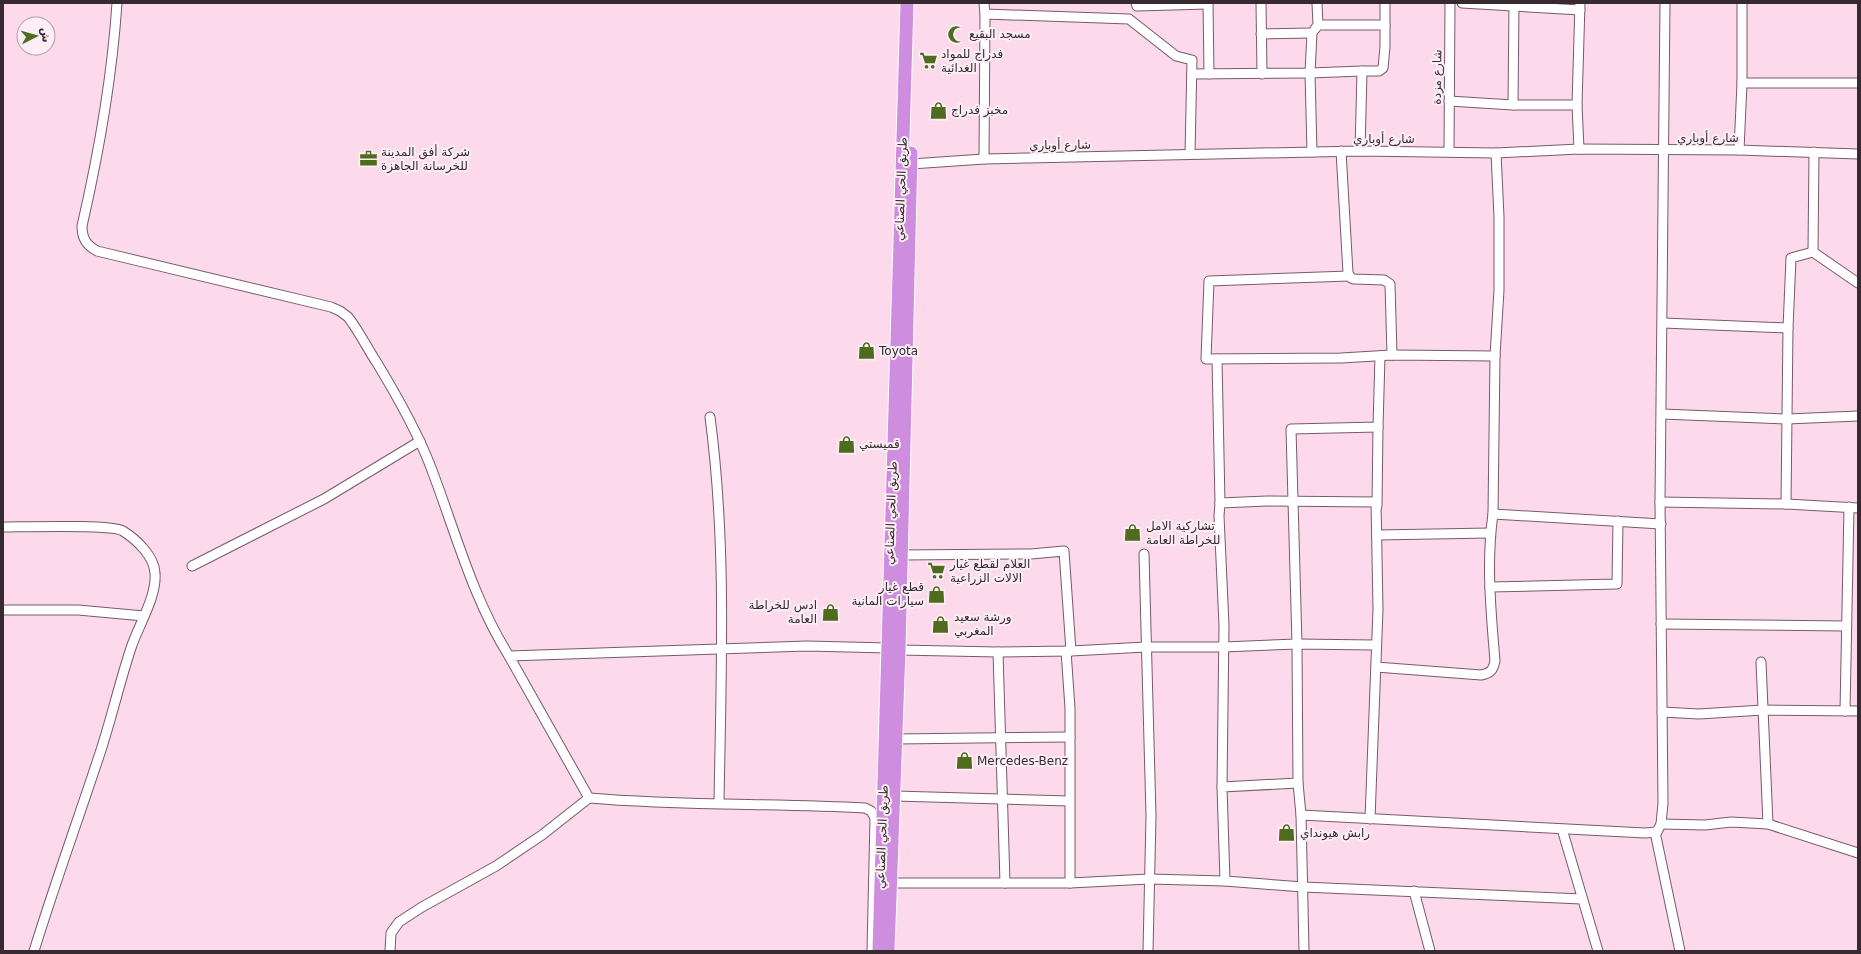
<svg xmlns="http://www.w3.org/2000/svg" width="1861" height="954" font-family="'DejaVu Sans',Cairo,sans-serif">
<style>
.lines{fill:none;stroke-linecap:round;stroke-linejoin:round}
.minor-casing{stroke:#775a69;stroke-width:11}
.highway-casing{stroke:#fff;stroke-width:15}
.minor{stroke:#fff;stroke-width:9}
.highway{stroke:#ce8ddf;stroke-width:13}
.labels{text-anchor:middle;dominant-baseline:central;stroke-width:4;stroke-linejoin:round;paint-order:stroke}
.poi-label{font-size:12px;fill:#36292f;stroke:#fceef5;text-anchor:start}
.street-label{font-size:12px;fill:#36292f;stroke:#fceef5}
</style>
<rect width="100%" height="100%" fill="#fcdaeb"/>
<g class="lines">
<defs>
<g id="minor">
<path d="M117 3C112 79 99 152 82 226 82 238 86 245 97 251L331 307 340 311 348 317C359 331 367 348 377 363 397 396 416 429 430 465 455 530 472 597 509 656"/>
<path d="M984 3 985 14 1129 19 1176 56 1192 60 1190 154"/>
<path d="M1136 3 1137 6 1208 4"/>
<path d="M1208 3 1209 74"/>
<path d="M1261 3 1262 74"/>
<path d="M1462 3 1580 10"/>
<path d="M1318 25H1385"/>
<path d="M1315 29 1318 25 1317 3"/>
<path d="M1261 34 1312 33"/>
<path d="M1192 74 1310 73 1362 71"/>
<path d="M1742 83H1858"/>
<path d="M1449 101 1513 105H1577"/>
<path d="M1513 105 1514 3"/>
<path d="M1579 149 1577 105 1580 3"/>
<path d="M1739 150 1742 83V3"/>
<path d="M1341 151 1348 273 1351 278 1354 279 1384 280 1390 284 1392 355"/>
<path d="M1360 151 1362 71H1379L1383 68 1385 47V3"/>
<path d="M1449 151 1450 3"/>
<path d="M1312 152 1310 73 1312 33"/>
<path d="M1814 152 1813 252 1858 283"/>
<path d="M984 159 985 14"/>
<path d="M911 164 984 159 1360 151 1496 153 1579 149 1739 150 1858 154"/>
<path d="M1349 276 1209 281 1206 359 1341 358 1392 355 1495 356"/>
<path d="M1663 323 1788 328"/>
<path d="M1380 356 1378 427 1291 429 1297 644 1298 783 1301 815 1645 833 1657 832 1661 824 1663 803 1660 502 1665 3"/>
<path d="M1217 359 1220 503"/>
<path d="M1662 414 1787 419 1858 416"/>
<path d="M710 417C727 545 721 675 719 803"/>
<path d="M1660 502 1786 504 1858 508"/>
<path d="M1786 504 1788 328 1791 258 1813 252"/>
<path d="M1377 506 1378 427"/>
<path d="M1493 514 1661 524"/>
<path d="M3 527C22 527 113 524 123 531 137 540 154 556 155 573 157 597 138 626 131 648 120 681 112 716 101 750 79 817 55 883 34 951"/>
<path d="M1377 535 1490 533"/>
<path d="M1144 554 1151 816 1148 951"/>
<path d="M901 555 1031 554 1064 551 1071 651"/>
<path d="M192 566 324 499 420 441"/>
<path d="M1490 587 1617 584 1618 521"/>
<path d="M3 610H78L144 616"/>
<path d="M1661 624 1846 626"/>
<path d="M899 650 998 652 1071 651 1146 647H1223L1297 644 1375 645"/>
<path d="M1066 651 1070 708V883"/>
<path d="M998 652 1005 883"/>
<path d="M1761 662 1768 824"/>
<path d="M1376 667 1481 675C1491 673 1493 670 1495 661 1491 612 1486 563 1493 514L1495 356 1499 290V217L1496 153"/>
<path d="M1845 711 1849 507"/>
<path d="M1662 712 1699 714 1763 710 1858 711"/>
<path d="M896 739 1070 737"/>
<path d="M1222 787 1224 625 1219 516 1220 503 1267 501 1376 502 1378 609 1370 819"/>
<path d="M895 796 1068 801"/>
<path d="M1301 815 1304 951"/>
<path d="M1661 824 1705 825 1731 822 1768 824 1858 853"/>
<path d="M1562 829 1598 951"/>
<path d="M1655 832 1680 951"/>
<path d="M1225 881 1222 787 1298 783"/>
<path d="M890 883H1070L1149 879 1225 881 1303 887 1582 899"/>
<path d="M1414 891 1430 951"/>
<path d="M390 951 391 933 399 922 422 907 496 866 542 835 589 798"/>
<path d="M872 951 875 818 871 811 865 808C773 803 681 806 589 798L509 656 807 646 888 648"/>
</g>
<g id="highway">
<path d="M879 951 907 3"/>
<path d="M888 951 899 650 911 153"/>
</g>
</defs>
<use href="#minor" class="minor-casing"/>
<use href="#highway" class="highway-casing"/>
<use href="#minor" class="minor"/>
<use href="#highway" class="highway"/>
</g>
<defs>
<symbol id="mosque-bare" viewBox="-9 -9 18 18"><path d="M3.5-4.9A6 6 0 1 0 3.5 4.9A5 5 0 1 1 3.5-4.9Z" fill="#4e6b1e" stroke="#fceef5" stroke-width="2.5" paint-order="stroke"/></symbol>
<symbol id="supermarket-bare" viewBox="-9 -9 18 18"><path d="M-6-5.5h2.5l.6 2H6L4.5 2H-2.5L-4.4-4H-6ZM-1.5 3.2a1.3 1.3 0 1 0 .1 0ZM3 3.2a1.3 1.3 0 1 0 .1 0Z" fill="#4e6b1e" stroke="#fceef5" stroke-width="2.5" paint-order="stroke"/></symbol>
<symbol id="shop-bare" viewBox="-9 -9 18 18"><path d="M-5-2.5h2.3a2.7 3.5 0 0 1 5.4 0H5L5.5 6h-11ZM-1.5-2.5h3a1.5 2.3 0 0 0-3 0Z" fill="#4e6b1e" stroke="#fceef5" stroke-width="2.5" paint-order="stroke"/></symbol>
<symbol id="office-bare" viewBox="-9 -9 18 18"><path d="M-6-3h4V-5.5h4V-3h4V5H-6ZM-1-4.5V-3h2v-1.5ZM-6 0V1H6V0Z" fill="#4e6b1e" stroke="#fceef5" stroke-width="2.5" paint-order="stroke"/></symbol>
</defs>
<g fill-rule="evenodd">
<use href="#mosque-bare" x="944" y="22" width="25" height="25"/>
<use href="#supermarket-bare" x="916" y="48" width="25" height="25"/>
<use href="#shop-bare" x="926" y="98" width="25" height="25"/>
<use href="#office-bare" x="356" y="146" width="25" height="25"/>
<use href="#shop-bare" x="854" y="338" width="25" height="25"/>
<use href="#shop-bare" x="834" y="432" width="25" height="25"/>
<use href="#shop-bare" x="1120" y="520" width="25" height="25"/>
<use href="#supermarket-bare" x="924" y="558" width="25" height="25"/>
<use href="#shop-bare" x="924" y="582" width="25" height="25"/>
<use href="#shop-bare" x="818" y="600" width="25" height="25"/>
<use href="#shop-bare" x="928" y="612" width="25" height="25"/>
<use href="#shop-bare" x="952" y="748" width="25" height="25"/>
<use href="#shop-bare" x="1274" y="820" width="25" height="25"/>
</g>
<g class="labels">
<g class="poi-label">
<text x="969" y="34">مسجد البقيع</text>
<text x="941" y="54">فدراج للمواد<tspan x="941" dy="14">الغدائية</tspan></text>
<text x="951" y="110">مخبز فدراج</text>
<text x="381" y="152">شركة أفق المدينة<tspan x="381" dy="14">للخرسانة الجاهزة</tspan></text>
<text x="879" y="351">Toyota</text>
<text x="859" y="444">قميستي</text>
<text x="1146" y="526">تشاركية الامل<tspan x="1146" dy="14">للخراطة العامة</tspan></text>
<text x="950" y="564">العلام لقطع غيار<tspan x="950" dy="14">الالات الزراعية</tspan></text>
<text x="924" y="587" text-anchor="end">قطع غيار<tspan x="924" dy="14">سيارات المانية</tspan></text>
<text x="817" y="605" text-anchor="end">ادس للخراطة<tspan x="817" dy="14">العامة</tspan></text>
<text x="954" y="617">ورشة سعيد<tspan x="954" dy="14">المغربي</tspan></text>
<text x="977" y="761">Mercedes-Benz</text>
<text x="1300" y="833">رابش هيونداي</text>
</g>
<g class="street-label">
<text transform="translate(1437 77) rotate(-89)">شارع مزدة</text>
<text x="1708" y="138">شارع أوباري</text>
<text x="1384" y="139">شارع أوباري</text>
<text transform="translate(1060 145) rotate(-1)">شارع أوباري</text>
<text transform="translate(901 189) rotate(-88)">طريق الحي الصناعي</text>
<text transform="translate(891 513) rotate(-88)">طريق الحي الصناعي</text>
<text transform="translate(882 837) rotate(-88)">طريق الحي الصناعي</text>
</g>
</g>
<rect width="1861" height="954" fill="none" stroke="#36292f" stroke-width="8"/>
<g transform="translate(36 36) rotate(84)"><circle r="19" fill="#fceef5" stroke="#ad9fa6"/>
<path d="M0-3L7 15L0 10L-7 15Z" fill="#4e6b1e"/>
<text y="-6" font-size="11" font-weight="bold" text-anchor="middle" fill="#36292f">ش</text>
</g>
</svg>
